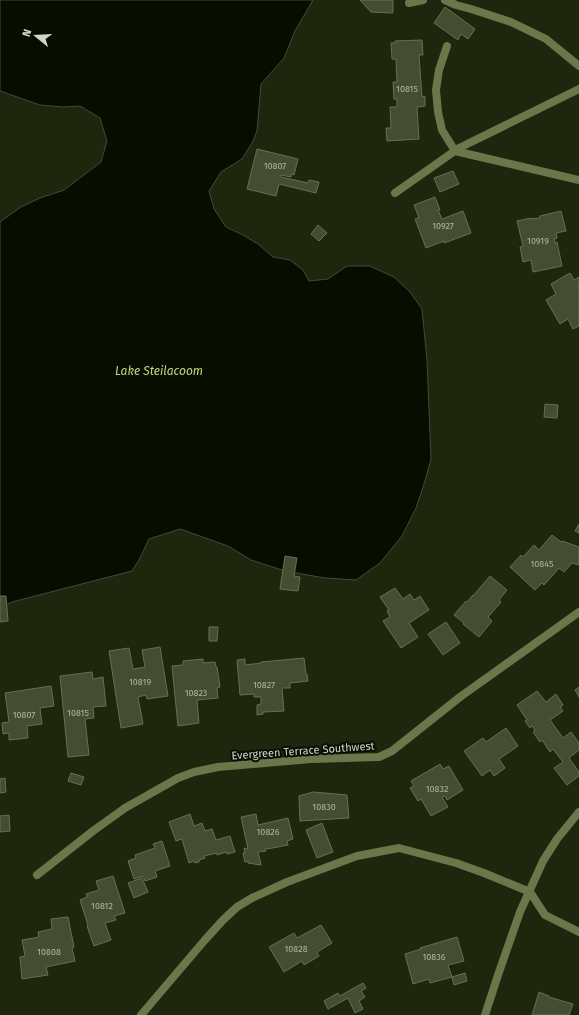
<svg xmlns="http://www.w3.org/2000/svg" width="579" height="1015" font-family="'Fira Sans',sans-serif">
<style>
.water{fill:#080d00;stroke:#44493c}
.building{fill:#444c32;stroke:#666f54}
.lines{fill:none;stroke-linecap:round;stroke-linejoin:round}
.lane{stroke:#6a774a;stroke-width:8}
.street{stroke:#6a774a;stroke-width:8}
.labels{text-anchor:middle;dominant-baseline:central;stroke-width:4;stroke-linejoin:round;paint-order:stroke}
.number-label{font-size:9px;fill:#aeb4a2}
.street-label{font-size:11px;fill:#d1d6c7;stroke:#0a0d04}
.water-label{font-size:12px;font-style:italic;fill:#bfd97d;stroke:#0a0d04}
</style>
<rect width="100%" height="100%" fill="#1f260d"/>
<path class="water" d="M0 0H313L295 31 284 58 261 84 257 131 252 143 242 159 221 172 209 191 214 209 226 227 243 235 258 244 273 257 290 260 303 270 309 281 328 279 347 266H370L394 277 410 292 422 309 427 360 431 459 425 481 416 508 402 536 380 563 356 580 325 578 285 571 251 560 228 546 180 529 149 539 139 560 132 571 12 602 0 608V222L21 207 40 198 64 190 101 162 107 141 100 118 80 106 63 107 40 105 0 91Z"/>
<g class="building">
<path d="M360 0H393V13L371 12Z"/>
<path d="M445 7 475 29 468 39 461 34 458 40 434 23Z"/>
<path d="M422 40 423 55H419L422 97 425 96V106L417 107 419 139 387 141 386 128H391L390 107H397V99H394L393 82H397L396 59H392L391 43H395V41Z"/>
<path d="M257 149 298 159 294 175 291 174V177L281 175V177L308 183 309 180 319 182 316 193 279 184 276 196 247 189Z"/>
<path d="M453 171 459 184 440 192 434 178Z"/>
<path d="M435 197 440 210H438L442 219 463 211 471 233 444 243V241L426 248 415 219 419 218 414 205Z"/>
<path d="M561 211 566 231 556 233 557 238 554 239 555 243 557 242 562 266 533 272 531 260 523 262 520 247 523 246 517 221 531 218V219L540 218V216Z"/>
<path d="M318 225 327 233 319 241 311 234Z"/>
<path d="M570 273 574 280 579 277V286H578L579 289V326L573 329 568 319 560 324 546 300 556 294 551 284Z"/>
<path d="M545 404 558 405 557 418 544 417Z"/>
<path d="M579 524V533L575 531Z"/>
<path d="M552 535 561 542 562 541 579 547V565L572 563 564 572 559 568 544 585 542 583 535 590 510 567 521 555 523 557 534 545 539 550Z"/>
<path d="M285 556 297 558 294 576 300 577 298 591 280 589Z"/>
<path d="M490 576 507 590 499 600 501 602 488 617 492 621 479 637 463 624 464 623 454 615 466 601 467 602 473 595V596Z"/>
<path d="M395 588 403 599 410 594 414 600 420 596 429 610 409 623 418 637 401 648 383 621 390 617 387 611 389 610 380 597Z"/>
<path d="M0 596H6L8 621 0 622Z"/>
<path d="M446 622 460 643 443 655 428 634Z"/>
<path d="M209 627H218L217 641H209Z"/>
<path d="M160 647 168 696 147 699 146 695 138 697 143 724 121 728 109 651 129 648 133 669 145 667 142 650Z"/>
<path d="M304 658 306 674H307L308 681 290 683V688H282L284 711 263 712V714L257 715V705L261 704V697H254V694L240 695 237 660 245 659V665L261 663V662Z"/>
<path d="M203 659V663L215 662 216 667H217L220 687 217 688 218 698 197 700 199 723 178 726 172 666 183 665V661Z"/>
<path d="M92 672 93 679 103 677 106 706 93 707 94 718 85 719 89 755 68 757 60 676Z"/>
<path d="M51 686 54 706 40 708 42 724 27 726 28 738 9 740V733L3 734 2 723 9 722 5 693Z"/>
<path d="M579 687V697L575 690Z"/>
<path d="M537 691 546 702 556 694 563 705 560 707 563 711 550 720 563 738 571 732 579 743V750L569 758 579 772V776L567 785 554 768 563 762 553 749 550 752 542 740 540 742 533 732 535 730 532 726 530 728 525 721 527 720 517 705Z"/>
<path d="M506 728 518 746 499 759 505 768 494 776 490 770 482 776 464 751 483 738 486 742Z"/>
<path d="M440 764 443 769 449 766 463 790 447 800 445 796 442 797 448 807 431 816 421 799 418 801 410 788 414 786 411 781Z"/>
<path d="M71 773 84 777 81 785 68 781Z"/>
<path d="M5 778 6 792 0 793V779Z"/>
<path d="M313 792 347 795 349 818 300 821 299 796Z"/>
<path d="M190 814 194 826 202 823 205 831 212 829 216 840 230 836 235 852 227 854 226 852 217 855V853L204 856 205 858 199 860V862L195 863 194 861 189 863 182 839 176 841 169 822Z"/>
<path d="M256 814 258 825 288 818 293 839 287 841 288 845 267 849V848L265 849 266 851 258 852 261 865 248 863V861L245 862 243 853H245L244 848 248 849 241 817Z"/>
<path d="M9 815 10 831 0 832V816Z"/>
<path d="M322 823 333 852 317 858 306 830Z"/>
<path d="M162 841 170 866 155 871 157 877 145 881 143 876 134 879 128 861 136 858 135 855 155 848 153 844Z"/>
<path d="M113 876 125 913 114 916 116 920 105 923 111 940 94 946 87 926 88 925 80 900 87 897 86 894 99 890 96 881Z"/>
<path d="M142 878 148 892 134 898 128 883Z"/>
<path d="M68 917 74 947 72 948 75 961 46 967 48 975 22 979 20 957 25 956 22 940 39 937 38 932 52 929 51 919Z"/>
<path d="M321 925 332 943 317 952 319 956 304 965 302 961 284 972 269 947 294 933 297 938Z"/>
<path d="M457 937 464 961 448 965 452 977 430 983 429 979 413 984 405 954 421 949 420 948Z"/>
<path d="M465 973 467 981 454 985 452 977Z"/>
<path d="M363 983 366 988 361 991 365 997 359 1001 363 1009 355 1013 348 998 328 1009 324 1001 338 993 340 996Z"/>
<path d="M539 992 549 996V997L573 1004 569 1015H532Z"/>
</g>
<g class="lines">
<g class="lane">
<path d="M445 0 456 5 471 9 511 22 546 39 579 66"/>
<path d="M409 3 423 0"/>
<path d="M447 46 439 70 436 90 438 112 442 130 455 151 579 180"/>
</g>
<g class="street">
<path d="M395 193 459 148 579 89"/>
<path d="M37 875 93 831 125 808 178 778 194 772 218 767 311 759 379 757 392 751 460 697 579 612"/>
<path d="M530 892 545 915 579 932"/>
<path d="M141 1015 204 941 223 920 237 907 252 898 287 882 357 856 399 848 456 863 484 873 530 892"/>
<path d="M485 1015 498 975 520 912 543 861 557 839 579 812"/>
</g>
</g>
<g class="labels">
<g class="number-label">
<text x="407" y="89">10815</text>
<text x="275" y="166">10807</text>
<text x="443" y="226">10927</text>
<text x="538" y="241">10919</text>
<text x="542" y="564">10845</text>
<text x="140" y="682">10819</text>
<text x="264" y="685">10827</text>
<text x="196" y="693">10823</text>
<text x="78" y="713">10815</text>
<text x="24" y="715">10807</text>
<text x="437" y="789">10832</text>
<text x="324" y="807">10830</text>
<text x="268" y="832">10826</text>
<text x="102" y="906">10812</text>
<text x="296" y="949">10828</text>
<text x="49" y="952">10808</text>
<text x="434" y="957">10836</text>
</g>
<g class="street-label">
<text transform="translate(303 751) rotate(-4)">Evergreen Terrace Southwest</text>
</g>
<g class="water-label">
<text x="159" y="371">Lake Steilacoom</text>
</g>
</g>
<g transform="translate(36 36) rotate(288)" stroke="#0a0d04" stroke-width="3" paint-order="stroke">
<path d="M0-3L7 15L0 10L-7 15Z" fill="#d1d6c7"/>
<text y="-6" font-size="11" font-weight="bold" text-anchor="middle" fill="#d1d6c7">N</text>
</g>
</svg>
